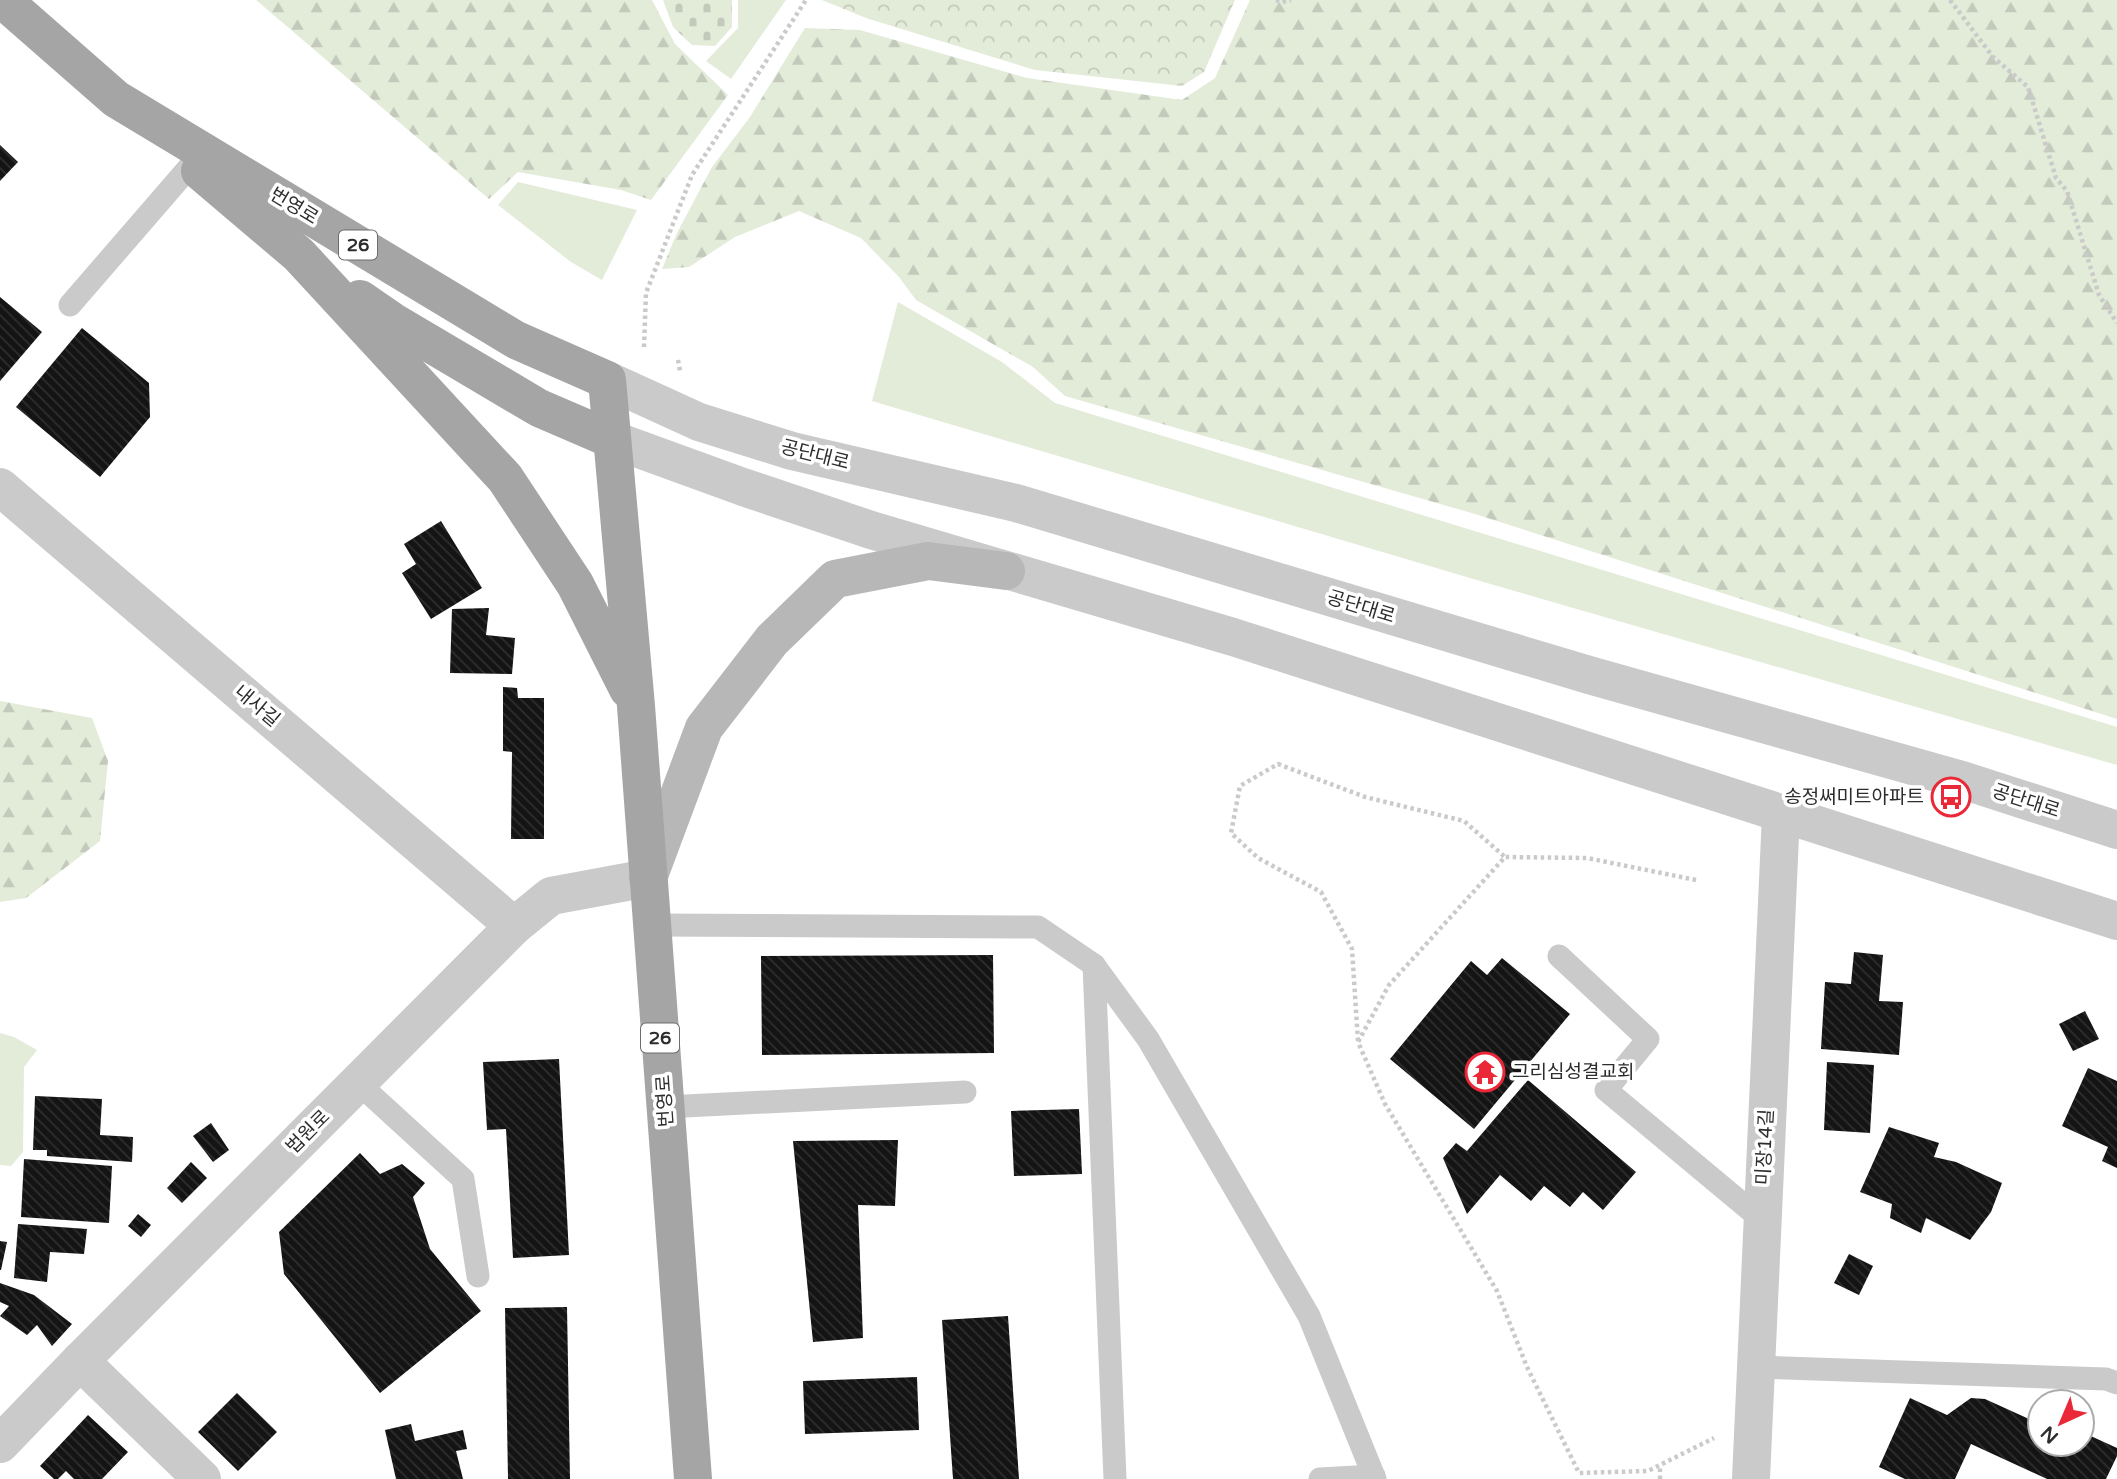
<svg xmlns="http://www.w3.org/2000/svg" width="2117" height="1479" font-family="'Varela Round','Noto Sans KR',sans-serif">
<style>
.grass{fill:#e3ebd9}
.forest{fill:url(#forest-firs)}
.cemetery{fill:url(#cemetery-stones)}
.park{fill:url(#park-crowns)}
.building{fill:url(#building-back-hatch)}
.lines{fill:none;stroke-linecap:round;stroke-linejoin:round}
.path{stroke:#cacaca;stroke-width:4.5;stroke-dasharray:3.5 3.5;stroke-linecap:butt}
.service{stroke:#cacaca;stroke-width:23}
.minor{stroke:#cacaca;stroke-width:38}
.tertiary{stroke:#cacaca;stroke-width:38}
.secondary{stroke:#b7b7b7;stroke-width:38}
.primary{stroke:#a5a5a5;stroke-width:38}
.labels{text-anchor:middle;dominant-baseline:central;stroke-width:7;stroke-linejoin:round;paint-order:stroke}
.shield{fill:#fff;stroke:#6c6c6c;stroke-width:2}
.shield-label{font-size:18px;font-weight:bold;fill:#2d2d2d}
.street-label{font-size:19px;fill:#2d2d2d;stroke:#fff}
.poi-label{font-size:19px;fill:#2d2d2d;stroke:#fff;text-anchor:end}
</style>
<defs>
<pattern id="forest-firs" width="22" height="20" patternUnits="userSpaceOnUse" patternTransform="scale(1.75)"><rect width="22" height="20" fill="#e3ebd9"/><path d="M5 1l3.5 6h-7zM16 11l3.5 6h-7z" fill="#c3cabb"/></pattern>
<pattern id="cemetery-stones" width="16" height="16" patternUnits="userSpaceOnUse" patternTransform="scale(1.75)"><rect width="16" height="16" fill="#e3ebd9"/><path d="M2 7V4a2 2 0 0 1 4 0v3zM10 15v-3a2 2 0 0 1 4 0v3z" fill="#c3cabb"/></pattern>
<pattern id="park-crowns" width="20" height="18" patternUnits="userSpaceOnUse" patternTransform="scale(1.75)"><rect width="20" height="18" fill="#e3ebd9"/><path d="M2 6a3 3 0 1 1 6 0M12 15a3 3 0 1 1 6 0" fill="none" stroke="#c3cabb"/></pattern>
<pattern id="building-back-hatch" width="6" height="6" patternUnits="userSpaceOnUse" patternTransform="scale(1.75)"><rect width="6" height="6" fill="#141414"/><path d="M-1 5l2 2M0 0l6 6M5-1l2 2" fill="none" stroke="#2e2e2e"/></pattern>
</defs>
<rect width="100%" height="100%" fill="#fff"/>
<g class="grass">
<path d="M738 0H786L731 79 706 61 738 28Z"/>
<path d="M518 182 637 210 602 280 571 262 498 205Z"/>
<path d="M898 302 1002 362 1055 403 2117 727V765L1487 583 872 401Z"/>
<path d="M0 1033 14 1037 37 1050 24 1067 23 1152 11 1166 0 1165Z"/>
</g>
<g class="forest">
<path d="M256 0H652L675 44 728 95 651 200 621 190 518 172 489 199Z"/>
<path d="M1250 0H2117V719L1475 514 1065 396 1033 367 916 300 899 277 861 238 799 211 735 237 689 267 662 269 677 233 712 167 750 117 805 28 860 30 1027 78 1182 100 1215 78Z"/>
<path d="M0 701 92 718 108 761 100 841 26 898 0 902Z"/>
</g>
<path class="cemetery" d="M663 0H732V27L715 46 692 45 673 27Z"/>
<path class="park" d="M822 0H1235L1204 72 1182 86 1035 70 866 18Z"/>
<g class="building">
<path d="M0 145 18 162 0 181Z"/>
<path d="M0 297 42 332 0 381Z"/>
<path d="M82 328 149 383 150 417 100 477 16 407Z"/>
<path d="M441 521 482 588 431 619 402 573 416 564 404 544Z"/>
<path d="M489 608 486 635 515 638 512 674 450 673 452 609Z"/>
<path d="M503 687 517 688 518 698H544V839H511L512 752 503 751Z"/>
<path d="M1854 952 1883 955 1879 1001 1903 1002 1899 1055 1821 1049 1825 982 1851 984Z"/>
<path d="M993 955 994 1053 762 1055 761 956Z"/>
<path d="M1502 958 1570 1014 1474 1129 1390 1059 1471 961 1487 975Z"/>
<path d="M2085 1011 2099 1039 2073 1051 2059 1024Z"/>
<path d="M559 1059 569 1255 513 1258 506 1129 487 1130 483 1062Z"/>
<path d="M1827 1062 1874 1065 1870 1133 1824 1130Z"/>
<path d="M2088 1068 2117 1081V1168L2102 1161 2108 1147 2062 1126Z"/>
<path d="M1528 1080 1636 1172 1603 1210 1583 1192 1570 1207 1544 1186 1531 1201 1500 1175 1467 1214 1443 1158 1456 1143 1467 1151Z"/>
<path d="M35 1096 102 1099 100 1135 133 1137 132 1162 47 1156V1150H33Z"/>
<path d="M1079 1109 1082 1174 1014 1176 1011 1111Z"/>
<path d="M211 1123 229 1150 213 1162 193 1136Z"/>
<path d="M1889 1127 1939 1143 1934 1157 1956 1162 2002 1183 1991 1212 1970 1240 1926 1218 1921 1233 1890 1218 1892 1204 1860 1192Z"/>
<path d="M898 1140 895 1206 858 1205 863 1338 813 1342 793 1141Z"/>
<path d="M360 1153 380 1174 402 1164 425 1183 413 1197 430 1249 481 1311 380 1393 284 1274 279 1232Z"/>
<path d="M24 1159 112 1166 109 1223 21 1217Z"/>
<path d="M191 1162 207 1178 182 1203 167 1188Z"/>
<path d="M138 1214 151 1225 141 1237 128 1226Z"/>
<path d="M18 1224 87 1229 84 1254 50 1252 47 1282 14 1278Z"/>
<path d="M0 1241 7 1242 1 1270H0Z"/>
<path d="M1849 1254 1873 1266 1859 1295 1834 1283Z"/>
<path d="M0 1283 34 1295 72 1324 52 1346 37 1325 27 1335 0 1316 9 1306 0 1302Z"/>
<path d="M567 1307 570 1479H508L505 1308Z"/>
<path d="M1008 1316 1019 1479H953L942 1320Z"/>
<path d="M917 1377 919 1430 805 1434 803 1381Z"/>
<path d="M237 1393 277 1432 238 1471 198 1432Z"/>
<path d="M1910 1398 1947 1415 1971 1398 1985 1399 2040 1424V1444H2082V1432L2117 1448V1456L2106 1479H2047L1971 1444 1955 1479H1905L1879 1467Z"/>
<path d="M88 1415 128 1452 102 1479H74L66 1471 58 1479H54L40 1466Z"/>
<path d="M411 1424 415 1441 463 1430 467 1449 456 1451 463 1479H396L385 1430Z"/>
</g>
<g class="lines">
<g class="path">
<path d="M1276 0 1282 2 1291 0"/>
<path d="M1950 0 1993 57 2028 87 2056 178 2067 191 2099 295 2117 323"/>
<path d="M644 347 646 293 692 175 806 0"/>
<path d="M678 360 680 371"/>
<path d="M1696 880 1587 858 1505 857 1389 985 1358 1042 1385 1104 1497 1291 1527 1367 1579 1473 1648 1471 1714 1438"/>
<path d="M1358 1041 1352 949 1321 892 1258 858 1231 833 1240 786 1278 764 1365 797 1464 821 1505 857"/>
<path d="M1660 1479V1466"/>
</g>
<g class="service">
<path d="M70 305 192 164"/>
<path d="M652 925 1038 927 1094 965 1148 1039 1309 1316 1375 1479"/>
<path d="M1559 956 1648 1039 1606 1090 1762 1220"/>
<path d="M1094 965 1115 1479"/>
<path d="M358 1083 463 1179 478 1276"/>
<path d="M666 1107 965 1092"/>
<path d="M1755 1367 2106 1379 2117 1383"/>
<path d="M1320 1479 1374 1476"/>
</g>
<g class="minor">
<path d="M0 487 514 926"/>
<path d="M80 1361 202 1479"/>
<path d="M0 1444 80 1361 514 926 551 896 648 878"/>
<path d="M1751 1479 1781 814"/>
</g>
<g class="tertiary">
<path d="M607 380 699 422 792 451 1016 503 1589 675 1962 780 2117 830"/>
<path d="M611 439 743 487 871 530 1233 637 2117 921"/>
</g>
<path class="secondary" d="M648 878 704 728 772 640 835 579 928 561 1006 571"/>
<g class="primary">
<path d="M3 0 116 99 516 340 607 380 636 706 693 1479"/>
<path d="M200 171 299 255 505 478 575 584 628 689"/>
<path d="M360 299 392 321 539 408 611 439"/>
</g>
</g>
<defs>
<symbol id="bus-ring" viewBox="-11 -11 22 22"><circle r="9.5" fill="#fff" stroke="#ea2837" stroke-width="1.5"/><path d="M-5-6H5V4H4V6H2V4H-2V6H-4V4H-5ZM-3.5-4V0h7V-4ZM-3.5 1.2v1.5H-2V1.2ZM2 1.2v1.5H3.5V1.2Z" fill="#ea2837"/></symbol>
<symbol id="temple-ring" viewBox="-11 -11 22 22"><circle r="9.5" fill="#fff" stroke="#ea2837" stroke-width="1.5"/><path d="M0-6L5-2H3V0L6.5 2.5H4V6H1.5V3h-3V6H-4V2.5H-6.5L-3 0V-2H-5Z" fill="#ea2837"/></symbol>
</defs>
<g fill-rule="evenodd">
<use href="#bus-ring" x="1929" y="775" width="44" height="44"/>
<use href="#temple-ring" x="1463" y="1050" width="44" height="44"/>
</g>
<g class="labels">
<g class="shield">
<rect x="339" y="230.5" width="38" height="29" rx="5"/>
<rect x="641" y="1023.5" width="38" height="29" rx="5"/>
</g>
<g class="shield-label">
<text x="358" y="245">26</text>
<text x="660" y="1038">26</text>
</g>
<g class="street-label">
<text transform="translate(294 206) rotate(31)">번영로</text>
<text transform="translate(815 455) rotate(14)">공단대로</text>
<text transform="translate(1361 607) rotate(17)">공단대로</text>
<text transform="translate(257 706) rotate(40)">내사길</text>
<text transform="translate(2026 801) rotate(18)">공단대로</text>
<text transform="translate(665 1101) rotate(-94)">번영로</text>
<text transform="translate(308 1132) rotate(-45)">법원로</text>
<text transform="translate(1765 1147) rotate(-87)">미장14길</text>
</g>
<g class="poi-label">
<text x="1924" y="797">송정써미트아파트</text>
<text x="1512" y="1072" text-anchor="start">그리심성결교회</text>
</g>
</g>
<g transform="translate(2061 1423) rotate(224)"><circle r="33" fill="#ffffff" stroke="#ababab" stroke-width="2"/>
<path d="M0-5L12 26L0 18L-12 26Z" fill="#ea2837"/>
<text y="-10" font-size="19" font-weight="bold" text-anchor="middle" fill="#2d2d2d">N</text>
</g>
</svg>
